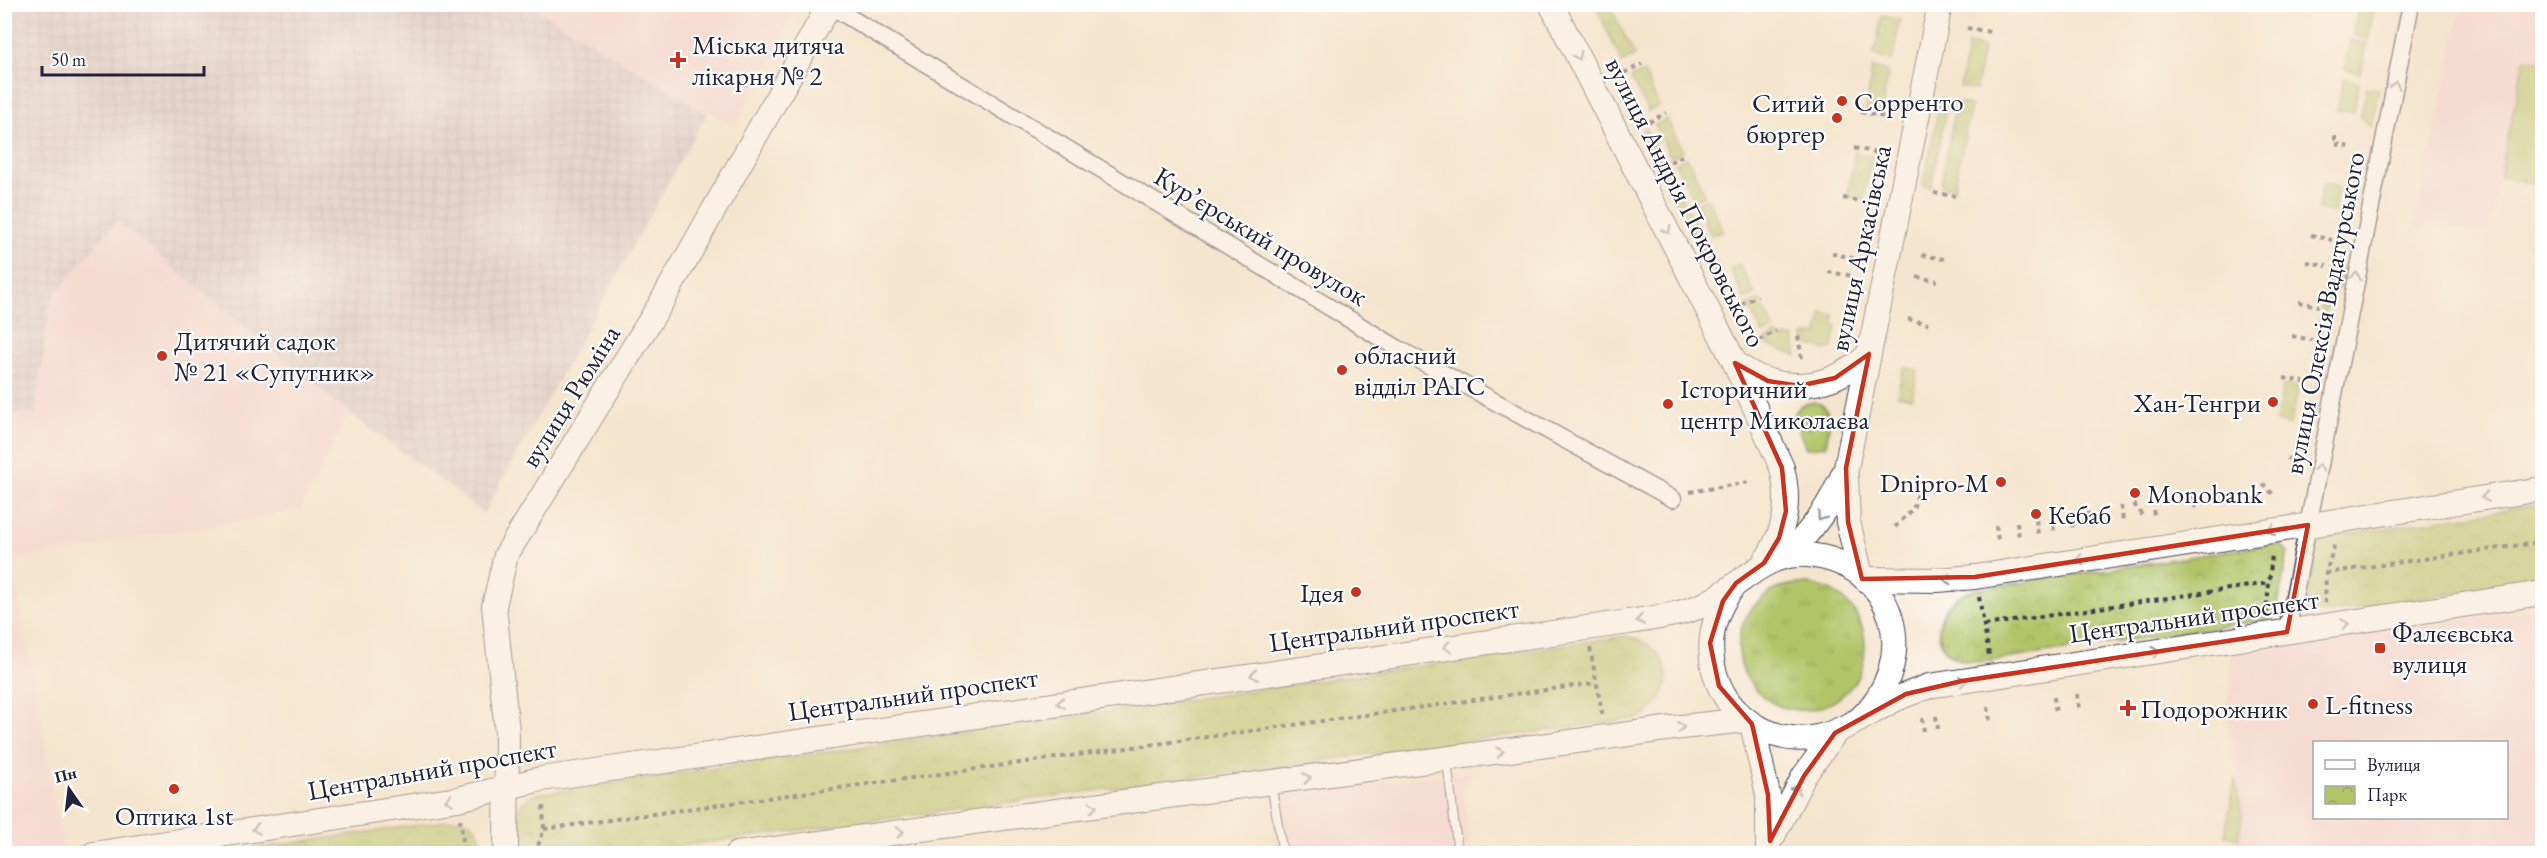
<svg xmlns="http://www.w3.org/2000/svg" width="2547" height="858" font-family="'EB Garamond',serif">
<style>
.built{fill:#f7cfd4;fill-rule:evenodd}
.industrial{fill:url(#industrial-grid)}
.grass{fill:url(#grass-tufts);stroke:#6a7351;stroke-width:1.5}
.park{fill:url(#park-crowns);stroke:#6a7351;stroke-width:1.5}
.garden{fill:#b2c467;stroke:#6a7351;stroke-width:1.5}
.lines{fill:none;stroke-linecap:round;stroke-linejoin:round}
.lane-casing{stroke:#423f51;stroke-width:10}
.street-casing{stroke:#423f51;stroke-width:19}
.secondary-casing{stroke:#423f51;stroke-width:26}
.path{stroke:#423f51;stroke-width:4;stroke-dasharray:4.5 4.5;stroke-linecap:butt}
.lane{stroke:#fff;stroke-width:8}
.street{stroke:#fff;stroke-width:16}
.secondary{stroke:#fff;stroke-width:24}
.oneway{stroke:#9c9ca7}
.marked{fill:none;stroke:#c8321e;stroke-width:4.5;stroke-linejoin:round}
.poi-dot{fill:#c8321e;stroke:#fff;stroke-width:2}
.labels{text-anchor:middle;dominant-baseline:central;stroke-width:4.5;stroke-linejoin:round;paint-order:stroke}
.poi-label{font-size:27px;fill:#22223b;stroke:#fff;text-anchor:start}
.street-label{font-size:27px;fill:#22223b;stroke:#fff}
</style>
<defs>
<pattern id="industrial-grid" width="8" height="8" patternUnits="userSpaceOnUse" patternTransform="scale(1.5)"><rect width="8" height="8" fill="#d2bdc8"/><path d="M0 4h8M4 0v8" fill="none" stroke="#b4a2ad"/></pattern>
<pattern id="grass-tufts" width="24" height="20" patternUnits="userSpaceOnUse" patternTransform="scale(1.5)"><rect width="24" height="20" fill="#b2c467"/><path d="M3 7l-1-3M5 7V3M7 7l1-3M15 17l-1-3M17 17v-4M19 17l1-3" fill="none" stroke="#99a85a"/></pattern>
<pattern id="park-crowns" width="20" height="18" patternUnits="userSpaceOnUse" patternTransform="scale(1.5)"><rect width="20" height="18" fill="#b2c467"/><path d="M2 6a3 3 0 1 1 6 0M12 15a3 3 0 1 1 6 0" fill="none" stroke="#99a85a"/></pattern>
</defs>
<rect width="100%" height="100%" fill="#fff"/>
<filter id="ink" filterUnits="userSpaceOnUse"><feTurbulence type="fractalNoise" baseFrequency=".0167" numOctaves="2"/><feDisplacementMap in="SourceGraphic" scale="12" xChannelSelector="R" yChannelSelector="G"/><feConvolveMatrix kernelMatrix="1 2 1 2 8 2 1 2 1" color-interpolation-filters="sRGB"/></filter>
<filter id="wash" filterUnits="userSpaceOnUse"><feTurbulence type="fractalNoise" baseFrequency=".008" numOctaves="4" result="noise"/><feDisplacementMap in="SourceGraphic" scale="24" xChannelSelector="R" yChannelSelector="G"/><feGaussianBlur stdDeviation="1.35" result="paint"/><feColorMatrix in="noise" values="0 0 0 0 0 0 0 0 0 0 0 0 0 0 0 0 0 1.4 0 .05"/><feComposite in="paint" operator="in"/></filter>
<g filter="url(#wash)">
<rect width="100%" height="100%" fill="#f6e5ce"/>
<g class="built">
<path d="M530 5H796L780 45 735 125 665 89Z"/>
<path d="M2461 5H2542V185L2500 177 2488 234 2431 223 2413 233Z"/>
<path d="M117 221 349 413 301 510 17 561 5 529 4 435 8 412 35 414 51 299Z"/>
<path d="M5 561 17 586 64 852 5 853Z"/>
<path d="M2542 608V853L2238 852 2242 816 2226 704 2232 679 2231 655ZM2314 742H2506V818H2314Z"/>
<path d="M1473 771 1463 788 1472 853H1276L1269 797Z"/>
</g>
<path class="industrial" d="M5 4 530 5 707 113 484 513 349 413 117 221 51 299 35 414 8 412 5 435Z"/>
<g class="grass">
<path d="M1595 5H1601L1604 9 1610 6 1635 56 1622 62Z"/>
<path d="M2358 7 2374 11 2368 39 2353 35Z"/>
<path d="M1882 16 1900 20 1892 61 1874 56Z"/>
<path d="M2350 40 2367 43 2361 73 2345 69Z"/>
<path d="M1968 44 1983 47 1976 90 1960 87Z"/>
<path d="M1872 68 1886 71 1888 75 1881 113 1866 111Z"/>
<path d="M1644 72 1659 106 1648 111 1631 78Z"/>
<path d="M2344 78 2359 83 2353 112 2337 110Z"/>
<path d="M2367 87 2379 89 2371 127 2360 117Z"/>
<path d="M1941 98 1947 105 1931 187 1923 186Z"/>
<path d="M1956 103 1971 105 1954 189 1941 186Z"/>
<path d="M1667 119 1683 151 1671 157 1655 125Z"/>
<path d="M1645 128 1722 274 1712 271 1641 133Z"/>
<path d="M1855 153 1872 156 1863 200 1847 197Z"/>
<path d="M1687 157 1705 194 1694 199 1675 163Z"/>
<path d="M2323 184 2338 187 2334 212 2318 209Z"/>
<path d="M1707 198 1723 230 1711 235 1696 203Z"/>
<path d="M2330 259 2337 262 2343 271 2340 287 2330 291 2319 341 2328 350 2315 345Z"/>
<path d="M1739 264 1755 294 1745 299 1730 269Z"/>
<path d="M1759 300 1774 329 1763 334 1748 305Z"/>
<path d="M1822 313 1834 315V325L1837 326 1833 348 1825 350 1805 343 1804 336 1818 334Z"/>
<path d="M1776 334 1779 338 1794 337 1797 356 1768 345 1765 340Z"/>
<path d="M1904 367 1918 370 1912 398 1897 395Z"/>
<path d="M2288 385 2297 387 2298 391 2290 425 2276 422 2283 387Z"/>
<path d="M1815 402C1836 407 1828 430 1826 446L1806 448 1795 421V413L1801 405Z"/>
<circle cx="1802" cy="647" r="63"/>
<path d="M2235 779 2242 816 2239 838 2225 835Z"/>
</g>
<g class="park">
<path d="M2542 504V580L2324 613 2308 609 2306 603 2318 544 2322 538Z"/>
<path d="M2279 543 2288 552 2276 614 2271 619 1984 662C1978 661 1971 662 1965 661 1927 653 1932 602 1972 590Z"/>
<path d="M1626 636C1674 647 1681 692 1640 718L628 853H520C517 828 506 806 537 794Z"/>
<path d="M460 819C480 822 480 837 484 853H221Z"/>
</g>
<path class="garden" d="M2524 59 2542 62V185L2500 177Z"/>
</g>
<g filter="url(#ink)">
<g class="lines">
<defs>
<g id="lane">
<path d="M1447 760 1458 854"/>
<path d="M1271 783 1283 854"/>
</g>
<g id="street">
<path d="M829 5 1397 348 1673 499"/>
<path d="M2287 632 2411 4"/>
</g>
<g id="secondary">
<path d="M1551 4 1735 363 1782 468C1791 504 1785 533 1764 563"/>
<path d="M1735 363C1777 396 1831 391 1869 354"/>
<path d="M1846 477 1848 522 1861 575"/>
<path d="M1784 557C1813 531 1831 504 1846 468L1940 4"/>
<path d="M1865 579 1937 580 1975 577 2542 489"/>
<path d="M1731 590C1712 616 1706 646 1716 677 1723 699 1739 717 1759 728 1811 754 1843 728 1887 704 1900 696 1915 692 1929 686L2542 593"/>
<path d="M1752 724 1768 795V854"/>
<path d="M1773 836 1804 776 1835 733"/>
<path d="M93 854 458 799 541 779 1628 622C1653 618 1680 615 1703 605 1740 588 1763 551 1808 555 1897 564 1922 659 1860 719"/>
<path d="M506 854 507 732 494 606 506 555 664 298 830 4"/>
<path d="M737 854 1681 727 1746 720"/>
</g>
</defs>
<use href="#lane" class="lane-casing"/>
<use href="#street" class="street-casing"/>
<use href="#secondary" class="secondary-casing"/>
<g class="path">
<path d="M1967 28 1990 32"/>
<path d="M1624 73 1642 64"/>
<path d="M1861 112 1885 117"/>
<path d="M1649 122 1666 113"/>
<path d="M2335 136V144L2350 147"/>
<path d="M1854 148 1878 153"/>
<path d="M1670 162 1686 154"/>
<path d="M1934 193 1955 196"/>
<path d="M1843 198 1868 203"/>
<path d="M2311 235 2332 240"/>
<path d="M1832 253 1856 259"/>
<path d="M1922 255 1944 259"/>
<path d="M2307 262 2327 266"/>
<path d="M1828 272 1853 276"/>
<path d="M1917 277 1937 281"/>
<path d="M2299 302 2319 306"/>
<path d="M1741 304 1758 296"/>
<path d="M1908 319 1928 324"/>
<path d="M1798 336 1802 359"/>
<path d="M2292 336 2312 340"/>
<path d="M1759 340 1776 331"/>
<path d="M2284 378 2304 382"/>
<path d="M2287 458 2289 459"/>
<path d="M2263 484 2275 496"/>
<path d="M1690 492 1749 482"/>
<path d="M2193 495 2196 510"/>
<path d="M2152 501 2154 516"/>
<path d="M2134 504 2144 518"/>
<path d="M2121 506 2123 521"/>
<path d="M2088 512 2089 527"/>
<path d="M2071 514 2073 529"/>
<path d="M2052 517 2054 532"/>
<path d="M2036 520 2038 535"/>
<path d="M2017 522 2019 537"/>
<path d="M1996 526 1998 541"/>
<path d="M1895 527 1913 509 1919 490"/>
<path d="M2326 573 2542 542"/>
<path d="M1979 597 1989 655"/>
<path d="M2325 603 2326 573 2335 543"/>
<path d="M2266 615 2272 554"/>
<path d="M1985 625 2269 583"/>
<path d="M1590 648 1603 717"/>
<path d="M2077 694 2079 709"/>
<path d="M2054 697 2056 713"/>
<path d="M1988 707 1990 722"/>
<path d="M1936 716 1938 729"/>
<path d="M1922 718 1924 731"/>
<path d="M460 819 465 854"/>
<path d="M544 829 1596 683"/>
<path d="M1802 850 1819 854"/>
<path d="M433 854 466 848"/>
<path d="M535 854 544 829 543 802"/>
</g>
<use href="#lane" class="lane"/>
<use href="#street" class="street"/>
<use href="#secondary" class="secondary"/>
</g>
<defs><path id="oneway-chevron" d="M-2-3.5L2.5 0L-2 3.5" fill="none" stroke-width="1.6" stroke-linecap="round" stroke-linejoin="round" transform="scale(1.5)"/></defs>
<g class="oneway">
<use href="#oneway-chevron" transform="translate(1578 56) rotate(63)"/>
<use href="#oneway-chevron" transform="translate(2395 85) rotate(-79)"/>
<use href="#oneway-chevron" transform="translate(1667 230) rotate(63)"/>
<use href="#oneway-chevron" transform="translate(2356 276) rotate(-79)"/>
<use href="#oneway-chevron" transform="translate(2319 468) rotate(-80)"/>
<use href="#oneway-chevron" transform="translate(2485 497) rotate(171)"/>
<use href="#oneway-chevron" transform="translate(1821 517) rotate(125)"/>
<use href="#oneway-chevron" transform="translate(2271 530) rotate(171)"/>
<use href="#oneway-chevron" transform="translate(2079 560) rotate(171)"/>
<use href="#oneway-chevron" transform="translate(1947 579) rotate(176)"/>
<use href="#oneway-chevron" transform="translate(1640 620) rotate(170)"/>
<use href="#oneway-chevron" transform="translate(2345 624) rotate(-8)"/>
<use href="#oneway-chevron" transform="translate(1447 647) rotate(172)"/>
<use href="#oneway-chevron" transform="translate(2156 652) rotate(-8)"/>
<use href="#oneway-chevron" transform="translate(1254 675) rotate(172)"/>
<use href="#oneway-chevron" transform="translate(1963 681) rotate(-9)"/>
<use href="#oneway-chevron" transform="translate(1061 703) rotate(172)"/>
<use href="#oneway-chevron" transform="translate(1681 727) rotate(-7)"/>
<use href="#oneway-chevron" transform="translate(1500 752) rotate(-8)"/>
<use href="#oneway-chevron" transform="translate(1307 778) rotate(-8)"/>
<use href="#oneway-chevron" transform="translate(1796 789) rotate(-60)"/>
<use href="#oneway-chevron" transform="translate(449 800) rotate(171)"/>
<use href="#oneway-chevron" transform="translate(1093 807) rotate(-7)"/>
<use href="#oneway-chevron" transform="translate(256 829) rotate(172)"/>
<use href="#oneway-chevron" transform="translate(900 832) rotate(-7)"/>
</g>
</g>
<path d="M0 0H2547V858H0ZM1869 354 1846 468 1848 522 1862 579 1975 577 2308 525 2287 632 1962 681 1906 694 1835 733 1804 776 1770 841 1768 795 1752 724 1719 686 1710 643 1723 601 1736 583 1764 563 1779 538 1786 511 1782 468 1735 363 1768 381 1799 386 1835 378Z" fill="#f6e5ce" fill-opacity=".55" fill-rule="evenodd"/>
<path class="marked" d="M1869 354 1846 468 1848 522 1862 579 1975 577 2308 525 2287 632 1962 681 1906 694 1835 733 1804 776 1770 841 1768 795 1752 724 1719 686 1710 643 1723 601 1736 583 1764 563 1779 538 1786 511 1782 468 1735 363 1768 381 1799 386 1835 378Z"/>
<g class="poi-dot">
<path d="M675 51h6v6h6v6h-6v6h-6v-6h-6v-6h6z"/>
<circle cx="1842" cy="101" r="6"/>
<circle cx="1837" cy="118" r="6"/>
<circle cx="162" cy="356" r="6"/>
<circle cx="1342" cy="370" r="6"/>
<circle cx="2273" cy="402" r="6"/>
<circle cx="1668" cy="404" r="6"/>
<circle cx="2001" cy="482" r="6"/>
<circle cx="2135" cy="493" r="6"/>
<circle cx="2036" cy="514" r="6"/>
<circle cx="1356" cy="592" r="6"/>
<rect x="2374" y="642" width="12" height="12" rx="3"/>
<circle cx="2313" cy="704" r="6"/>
<path d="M2125 699h6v6h6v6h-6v6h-6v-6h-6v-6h6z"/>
<circle cx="174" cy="789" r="6"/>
</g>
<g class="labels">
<g class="poi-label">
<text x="692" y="44">Міська дитяча<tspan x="692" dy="31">лікарня № 2</tspan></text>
<text x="1854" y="101">Сорренто</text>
<text x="1825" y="102" text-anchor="end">Ситий<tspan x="1825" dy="31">бюргер</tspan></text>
<text x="174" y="340">Дитячий садок<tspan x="174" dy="31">№ 21 «Супутник»</tspan></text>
<text x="1354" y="354">обласний<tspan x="1354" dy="31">відділ РАГС</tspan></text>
<text x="1680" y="388">Історичний<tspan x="1680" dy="31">центр Миколаєва</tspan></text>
<text x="2261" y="402" text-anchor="end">Хан-Тенгри</text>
<text x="1989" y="482" text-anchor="end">Dnipro-M</text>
<text x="2147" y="493">Monobank</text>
<text x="2048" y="514">Кебаб</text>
<text x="1344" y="592" text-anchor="end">Ідея</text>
<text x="2392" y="632">Фалєєвська<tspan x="2392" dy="31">вулиця</tspan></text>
<text x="2325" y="704">L-fitness</text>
<text x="2140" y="708">Подорожник</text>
<text x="174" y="815" text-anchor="middle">Оптика 1st</text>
</g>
<g class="street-label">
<text transform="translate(1686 202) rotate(63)">вулиця Андрія Покровського</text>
<text transform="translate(1261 236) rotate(31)">Курʼєрський провулок</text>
<text transform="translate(1860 248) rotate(-78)">вулиця Аркасівська</text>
<text transform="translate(2324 313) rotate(-79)">вулиця Олексія Вадатурського</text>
<text transform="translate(570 396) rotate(-58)">вулиця Рюміна</text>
<text transform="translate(2194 616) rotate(-8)">Центральний проспект</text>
<text transform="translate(1394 625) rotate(-8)">Центральний проспект</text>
<text transform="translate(913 694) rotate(-8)">Центральний проспект</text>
<text transform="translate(432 769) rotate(-10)">Центральний проспект</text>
</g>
</g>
<rect width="2547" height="858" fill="none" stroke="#fff" stroke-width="24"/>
<rect x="2313" y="741" width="195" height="78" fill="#ffffff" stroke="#a7a7b1" stroke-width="1.5"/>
<rect x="2325" y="760" width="30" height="9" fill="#ffffff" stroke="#a7a7b1" stroke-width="1.5"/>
<text x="2367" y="771" font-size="18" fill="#22223b">Вулиця</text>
<rect x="2325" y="786" width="30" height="18" fill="url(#park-crowns)" stroke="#a7a7b1" stroke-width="1.5"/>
<text x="2367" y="801" font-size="18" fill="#22223b">Парк</text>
<g transform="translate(69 789) rotate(346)" stroke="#ffffff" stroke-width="4.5" paint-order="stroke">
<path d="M0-4.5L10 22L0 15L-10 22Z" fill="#22223b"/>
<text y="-9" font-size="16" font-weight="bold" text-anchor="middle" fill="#22223b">Пн</text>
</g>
<path d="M42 66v9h162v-9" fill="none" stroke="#22223b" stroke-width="3"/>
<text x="51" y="66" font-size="18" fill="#22223b" stroke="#ffffff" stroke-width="4.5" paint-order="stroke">50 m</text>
</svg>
